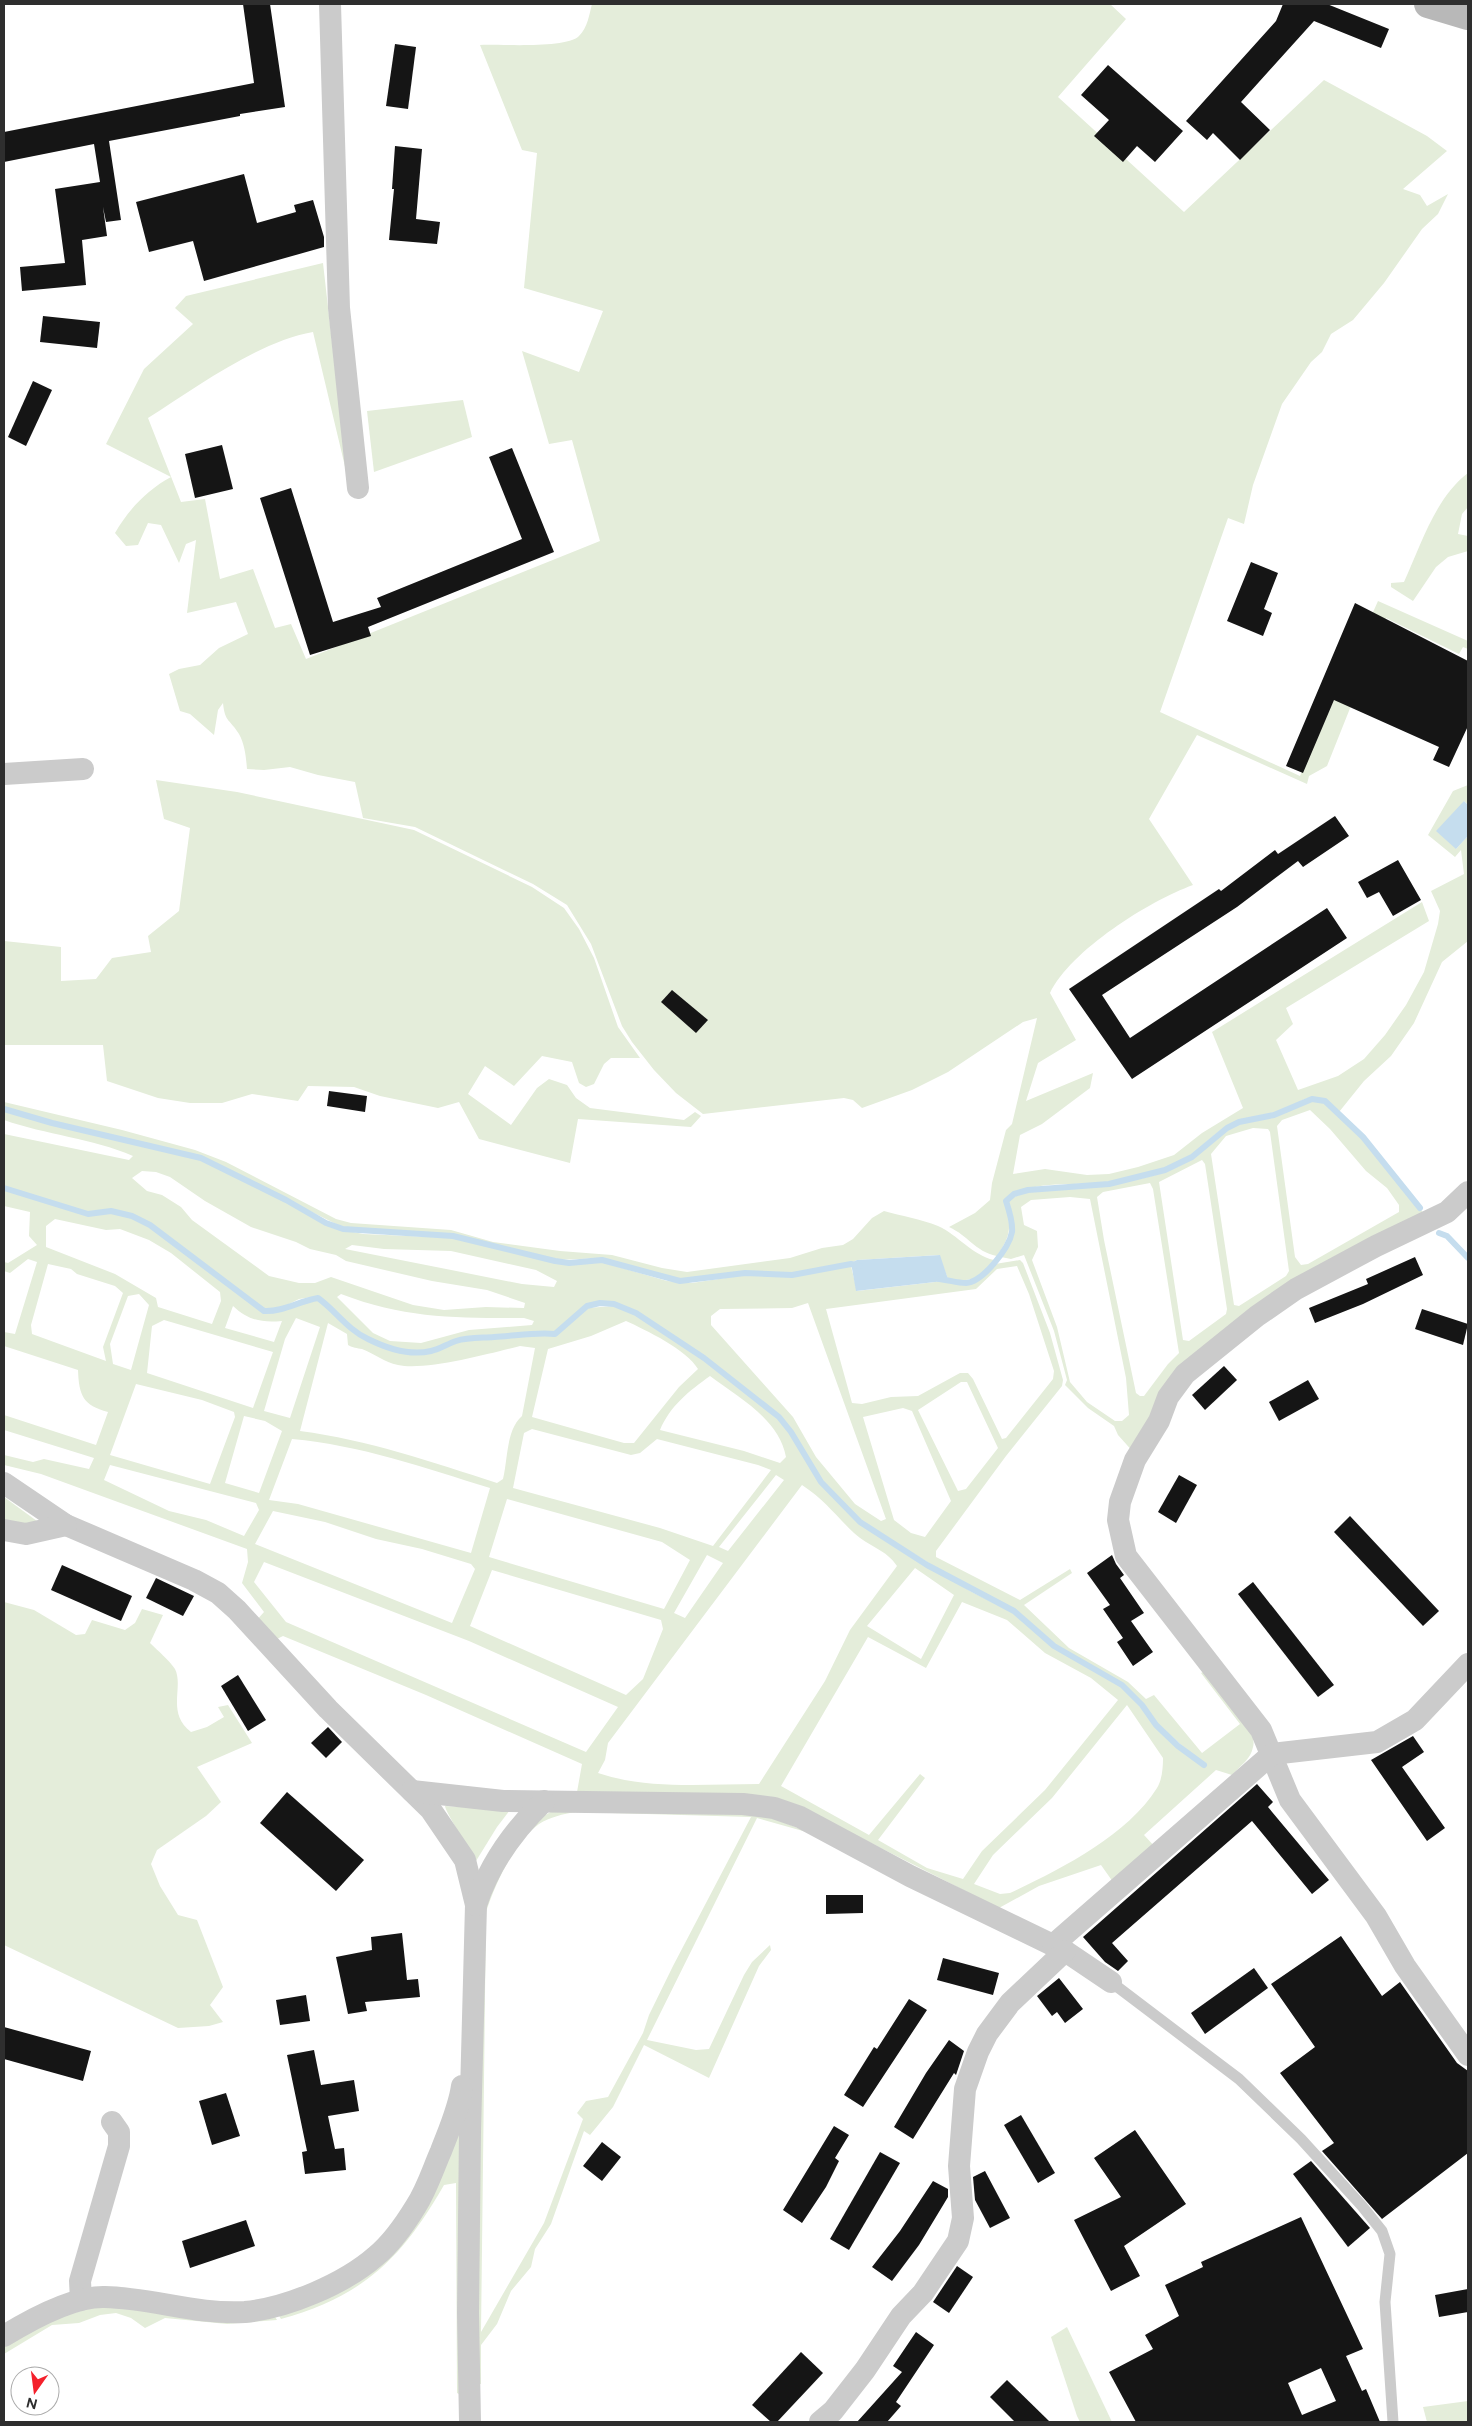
<svg xmlns="http://www.w3.org/2000/svg" width="1472" height="2426" font-family="Figtree,sans-serif">
<style>
.green{fill:#e4edda;fill-rule:evenodd}
.water{fill:#c5ddee}
.lines{fill:none;stroke-linecap:round;stroke-linejoin:round}
.stream{stroke:#c5ddee;stroke-width:6}
.building{fill:#151515;fill-rule:evenodd}
.service{stroke:#cbcbcb;stroke-width:11}
.minor{stroke:#cbcbcb;stroke-width:22}
.secondary{stroke:#b8b8b8;stroke-width:28}
</style>
<rect width="100%" height="100%" fill="#fff"/>
<g class="green">
<path d="M592 4H1110L1126 19 1058 97 1184 212 1324 80 1427 136 1447 151 1403 189 1420 195 1427 206 1448 194 1438 214 1422 229 1384 283 1353 320 1331 334 1322 352 1311 362 1282 404 1253 485 1244 524 1228 518 1160 712 1300 776 1378 601 1468 641V649L1463 647 1459 654 1386 618 1327 766 1309 776 1307 784 1197 735 1149 819 1193 885C1149 901 1071 950 1050 993L1076 1040 1038 1063 1026 1101 1093 1073 1090 1088 1042 1124 1020 1135 1013 1174 1045 1169 1087 1175 1109 1174 1138 1167 1174 1155 1202 1133 1243 1108 1212 1032 1422 902 1429 921 1286 1008 1293 1024 1276 1040 1298 1090 1338 1076 1364 1059 1385 1035 1406 1005 1424 972 1438 924 1440 911 1431 891 1464 874 1461 850 1455 857 1428 835 1453 791 1468 785V805L1464 801 1456 849 1468 836V941L1442 962 1414 1023 1391 1056 1364 1081 1339 1112C1331 1105 1325 1097 1313 1097 1305 1097 1293 1106 1285 1109 1266 1116 1244 1116 1227 1126 1209 1136 1197 1155 1178 1163 1157 1173 1132 1180 1108 1183 1076 1186 1031 1178 1005 1201 1011 1227 1012 1234 997 1256 974 1251 969 1236 949 1227L975 1213 990 1200 992 1183 1006 1130 1012 1124 1037 1018 1023 1022 948 1072 912 1090 862 1108 853 1100 844 1098 703 1114 676 1093 654 1070 632 1042 622 1026 591 944 567 905 533 884 415 827 363 818 355 782 318 775 290 767 264 770 247 769C246 757 245 745 239 734 230 719 225 723 223 703L218 710 214 735 190 714 180 711 169 674 179 669 200 665 219 648 248 634 236 602 187 613 196 540 186 544 179 563 161 525 148 523 138 545 126 546 115 533C129 509 147 490 171 477L106 444 144 369 193 324 175 308 186 296 323 263 347 475 313 332C257 342 196 388 148 418L181 502 205 499 220 579 253 569 275 628 291 624 306 659 600 541 572 440 549 444 522 351 579 372 603 311 524 288 537 153 522 150 480 45C501 44 566 49 579 36 588 27 589 15 592 4Z"/>
<path d="M463 400 472 437 374 472 367 411Z"/>
<path d="M1468 473V507L1462 514 1458 534 1468 536V551L1448 557 1436 567 1413 601 1391 587V583L1404 582C1421 545 1435 498 1468 473Z"/>
<path d="M156 780 237 792 414 830 532 887 564 908 579 929 594 958 618 1027 640 1058H611L604 1064 594 1084 586 1087 579 1083 572 1062 542 1056 514 1086 485 1066 468 1094 511 1125 537 1088 549 1079 567 1085 576 1098 590 1108 684 1120 695 1112 701 1116 691 1127 578 1119 570 1163 479 1139 459 1102 438 1108 380 1096 354 1087 308 1086 298 1101 252 1094 222 1103H190L158 1098 107 1081 103 1045H4V941L61 947V981L96 979 112 958 151 952 148 936 179 911 190 828 164 819Z"/>
<path d="M1312 1100 1324 1103 1337 1114 1362 1139 1427 1217 1206 1346 1135 1454 1118 1435 1114 1426 1088 1408 1065 1385 1067 1380 1054 1331 1024 1255 1011 1259 1001 1257C1015 1235 1014 1227 1008 1201 1032 1182 1089 1190 1119 1183 1145 1178 1173 1173 1194 1157 1206 1148 1217 1135 1230 1128 1244 1121 1259 1120 1274 1116 1287 1113 1300 1106 1312 1100ZM1310 1110 1330 1129 1366 1171 1387 1188 1399 1205V1212L1308 1264 1301 1265 1295 1257 1277 1126 1282 1120ZM1253 1128 1268 1129 1270 1132 1289 1271 1286 1276 1239 1306 1234 1305 1211 1154 1226 1136ZM1202 1160 1205 1164 1227 1309 1226 1314 1189 1341 1183 1340 1159 1182ZM1150 1183 1153 1189 1179 1353 1168 1364 1144 1396H1140L1136 1393 1104 1240 1097 1197 1103 1192ZM1070 1197 1090 1199 1126 1378 1129 1415 1122 1421H1115L1087 1402 1070 1382 1057 1327 1032 1260 1038 1247 1037 1231 1024 1225 1021 1207 1031 1200Z"/>
<path d="M4 1102 122 1130 195 1150 226 1162 336 1219 351 1223 451 1230 493 1242 560 1251 612 1255 662 1268 687 1272 790 1258 822 1248 843 1245 853 1239 872 1218 884 1211C901 1216 921 1219 938 1226 958 1235 972 1255 994 1260 978 1280 972 1282 948 1279L939 1255 857 1260 851 1263 792 1274 745 1272 680 1280 602 1258 555 1260 453 1235 344 1228 201 1157 52 1122 4 1107Z"/>
<path d="M4 1110 51 1124 200 1160 286 1201 325 1224 343 1230 363 1234 453 1238 555 1263 569 1264 601 1262 667 1281 692 1283 745 1275 792 1277 851 1266 857 1291 944 1281 967 1284 977 1282 995 1264 1020 1260 1023 1263 1050 1333 1063 1380 1062 1386 1006 1456 936 1551V1557L1020 1600 1070 1569 1072 1573 1024 1605 1069 1648 1128 1682 1146 1699 1154 1695 1202 1753 1240 1724 1201 1673 1205 1671C1218 1687 1259 1727 1253 1747 1251 1759 1240 1766 1232 1775L1216 1770 1144 1835 1156 1848 1113 1882 1101 1865 1039 1886 999 1908 802 1808 577 1792 582 1764 426 1695 283 1636 275 1640 256 1621 264 1612 242 1583 248 1562 247 1549 41 1474 4 1465V1455L33 1462 44 1459 89 1469 94 1458 4 1430V1415L96 1445 108 1412C83 1405 79 1396 78 1370L4 1346V1332L15 1334 37 1262 28 1259 10 1273 4 1271V1262L8 1263 37 1245 29 1236 30 1212 4 1206V1189L87 1216 111 1213 132 1217 149 1226 264 1313C283 1314 298 1303 317 1299 335 1312 347 1331 367 1340 386 1350 412 1359 433 1352 441 1350 449 1344 457 1342 469 1339 483 1340 495 1339 516 1337 535 1333 556 1336L587 1308 614 1306 635 1314 703 1359 778 1419 790 1432 819 1483 859 1523 970 1591 1013 1613 1053 1647 1121 1686 1177 1747 1206 1767 1158 1724 1143 1704 1123 1684 1055 1645 1015 1610 971 1589 861 1521 822 1481 793 1431 780 1416 705 1357 637 1312 614 1302H600L586 1305 555 1333C534 1330 514 1334 494 1336 481 1337 468 1336 456 1339 447 1342 440 1347 431 1349 410 1354 386 1347 368 1338 348 1328 336 1308 318 1296L299 1299 275 1311 265 1310 151 1223 133 1215 111 1210 88 1213 4 1186V1134L129 1160 133 1156C92 1138 46 1135 4 1120ZM142 1171 156 1172 170 1177 205 1201 251 1227 296 1242 310 1249 336 1255 346 1261 432 1281 487 1290 525 1303 524 1308 486 1307 444 1310 413 1305 331 1277 315 1283H299L269 1276 192 1220 181 1207 162 1195 147 1191 132 1178ZM55 1219 106 1230 120 1229 149 1240 171 1253 220 1292 221 1301 212 1324 158 1307 156 1298 115 1274 46 1247V1226ZM352 1245 384 1249 451 1251 536 1270 557 1281 554 1287 522 1284 345 1249ZM48 1264 71 1269 77 1274 115 1286 123 1293 103 1347 106 1361 32 1334 31 1325ZM1017 1266 1029 1294 1054 1371 1053 1379 1006 1438 1002 1439 973 1379 968 1373H960L918 1396 891 1397 862 1404 852 1403 826 1309 976 1289 997 1269ZM139 1294 149 1305 131 1370 113 1364 110 1344 128 1296ZM341 1294C406 1319 457 1318 524 1318L534 1321 532 1325 469 1330 421 1343 390 1341 373 1333 337 1297ZM808 1303 886 1519 881 1521 855 1504 816 1457 793 1417 711 1325V1316L720 1309 792 1308ZM233 1306C248 1320 261 1323 282 1321L274 1342 225 1328ZM296 1318 320 1327 290 1418 264 1411 285 1339ZM164 1320 273 1352 253 1408 147 1373 152 1326ZM626 1321C646 1330 687 1350 698 1369L679 1387 634 1443H624L532 1417 548 1349 591 1336ZM328 1323 347 1334 348 1345C353 1348 357 1348 362 1349 375 1354 384 1362 398 1365 426 1371 491 1353 520 1346L535 1348 522 1416C506 1430 508 1459 503 1479L497 1483C432 1462 368 1440 300 1431ZM710 1376C738 1397 779 1419 786 1457L780 1463 744 1451 660 1430C670 1406 689 1391 710 1376ZM961 1382H967L998 1448 966 1489 958 1491 918 1410ZM136 1384 202 1400 234 1412 235 1417 210 1484 110 1455ZM903 1408 912 1411 951 1501 925 1537 911 1533 894 1520 863 1417ZM244 1416 265 1421 282 1431 259 1493 225 1483ZM532 1429 631 1455 640 1453 657 1439 758 1465 771 1470 713 1546 660 1528 513 1488 524 1433ZM292 1439C360 1445 425 1468 490 1488L471 1553 298 1504 269 1500ZM110 1465 256 1503 259 1510 244 1536 206 1520 169 1511 104 1480ZM776 1475 784 1480 728 1551 719 1547ZM802 1485C825 1500 835 1515 854 1533 868 1546 887 1550 897 1566L850 1630 825 1681 759 1784C707 1784 648 1790 598 1773L605 1760 608 1743ZM507 1499 662 1542 690 1560 664 1609 489 1557ZM273 1511 325 1522 376 1539 422 1549 471 1564 475 1569 452 1623 255 1544ZM707 1555 723 1563 685 1618 674 1613ZM264 1562 469 1641 618 1707 586 1752 286 1622 254 1582ZM915 1568 954 1595 921 1659 867 1626ZM492 1570 661 1620 663 1629 643 1679 626 1695 470 1626ZM962 1602 1007 1620 1045 1653 1091 1678 1118 1700 1045 1790 982 1851 963 1879 927 1868 878 1840 925 1778 920 1774 869 1835 781 1786 868 1637 926 1668ZM1127 1705 1163 1758C1163 1768 1162 1780 1157 1788 1127 1836 1059 1870 1010 1893L1000 1894 974 1884 993 1855 1052 1798Z"/>
<path d="M4 1497 41 1524H4Z"/>
<path d="M4 1602 34 1610 76 1635 85 1634 92 1620 125 1630 135 1623 142 1609 163 1615 150 1643C158 1651 169 1660 175 1669 184 1687 166 1713 191 1732L207 1727 224 1717 218 1707 228 1705 252 1743 197 1767 221 1802 206 1816 157 1850 151 1864 160 1886 178 1915 197 1920 223 1987 210 2005 223 2022 209 2026 178 2028 4 1945Z"/>
<path d="M445 1806 510 1810 497 1827 476 1861C471 1853 445 1811 445 1806Z"/>
<path d="M554 1810 756 1811 810 1833 757 1818 647 2040 696 2050 709 2049 744 1975 752 1962 770 1945 771 1950 759 1966 709 2078 644 2045 613 2107 590 2135 584 2131 551 2224 535 2249 531 2267 511 2291 497 2324 481 2345V2384H476L484 1899 530 1824ZM576 1812 751 1817 673 1966 649 2015 643 2033 608 2097 586 2101 577 2113 583 2119 544 2223 481 2332 486 1912C495 1884 514 1842 539 1824 550 1817 563 1814 576 1812Z"/>
<path d="M460 2130 463 2396 457 2393 456 2183 444 2185C402 2258 364 2296 281 2319L278 2314 359 2280Z"/>
<path d="M100 2306 274 2315 277 2320 227 2324 165 2318 145 2328 131 2318 116 2313 100 2315 79 2323 52 2325 4 2354V2344L47 2320Z"/>
<path d="M1067 2327 1112 2422H1080L1077 2416 1051 2337Z"/>
<path d="M1468 2401V2422H1427L1423 2407Z"/>
</g>
<g class="water">
<path d="M1464 801 1468 805V836L1456 849 1436 831Z"/>
<path d="M940 1255 948 1279 944 1281 856 1291 851 1263 857 1260Z"/>
</g>
<g class="lines">
<g class="stream">
<path d="M4 1109 52 1123 201 1158 286 1200 326 1223 343 1229 453 1236 555 1261 569 1263 602 1260 680 1281 745 1273 792 1275 851 1264 860 1266"/>
<path d="M4 1188 88 1214 111 1211 132 1216 150 1225 264 1311C283 1312 299 1301 318 1298 335 1310 348 1330 368 1339 386 1348 410 1356 431 1351 440 1349 447 1344 456 1341 468 1337 482 1338 494 1337 515 1336 535 1332 555 1334L587 1306 600 1303 614 1304 636 1313 704 1358 779 1417 791 1432 821 1482 860 1522 927 1565 1014 1611 1054 1646 1122 1685 1142 1705 1156 1725 1178 1746 1204 1765"/>
<path d="M1439 1233 1447 1236 1468 1258"/>
<path d="M939 1279C948 1280 958 1283 966 1283 983 1282 1009 1248 1012 1232 1013 1222 1009 1210 1006 1201L1014 1194 1028 1190 1109 1184 1165 1170 1192 1157 1227 1128 1239 1122 1274 1115 1312 1099 1325 1101 1363 1137 1420 1208"/>
</g>
</g>
<g class="building">
<path d="M243 4H270L285 107 240 114V116L109 141 121 220 106 222 103 207 107 236 82 240 86 285 22 291 20 267 65 263 55 189 100 182 94 144 4 162V132L254 83Z"/>
<path d="M1283 4H1327L1389 29 1381 48 1314 21 1241 102 1270 130 1240 160 1213 133 1207 140 1186 121 1276 21Z"/>
<path d="M395 44 416 47 408 109 386 106Z"/>
<path d="M1108 65 1183 131 1155 162 1137 146 1123 162 1094 136 1109 120 1081 95Z"/>
<path d="M395 146 422 149 416 219 440 222 437 244 389 240 394 189H392Z"/>
<path d="M244 174 257 223 296 212 294 205 313 200 324 237V247L204 281 193 241 149 252 136 202Z"/>
<path d="M43 316 100 322 97 348 40 342Z"/>
<path d="M33 381 52 390 26 446 8 437Z"/>
<path d="M222 445 233 489 195 498 185 454Z"/>
<path d="M512 448 554 552 368 627 371 636 310 655 260 498 291 488 333 622 381 607 377 598 522 539 489 457Z"/>
<path d="M1251 562 1278 573 1264 609 1272 613 1263 636 1227 621Z"/>
<path d="M1355 603 1468 661V726L1449 767 1433 760 1439 747 1334 700 1303 773 1286 766Z"/>
<path d="M1335 816 1349 836 1303 867 1298 861 1237 907 1102 995 1130 1038 1327 908 1347 938 1132 1079 1069 989 1219 889 1221 891 1275 850 1278 854Z"/>
<path d="M1398 860 1421 900 1393 916 1379 892 1367 898 1358 882Z"/>
<path d="M672 990 708 1020 696 1033 661 1002Z"/>
<path d="M329 1091 367 1096 365 1112 327 1106Z"/>
<path d="M1415 1257 1423 1275 1363 1304 1315 1323 1309 1308 1368 1284 1366 1279Z"/>
<path d="M1422 1309 1468 1324 1463 1345 1415 1329Z"/>
<path d="M1224 1366 1237 1380 1205 1410 1192 1395Z"/>
<path d="M1308 1380 1319 1399 1279 1421 1269 1402Z"/>
<path d="M1179 1475 1197 1485 1176 1523 1158 1512Z"/>
<path d="M1350 1516 1439 1611 1423 1626 1334 1532Z"/>
<path d="M1112 1555 1116 1564 1124 1575 1120 1578 1144 1613 1131 1621 1153 1652 1133 1666 1117 1642 1123 1638 1103 1609 1110 1605 1087 1573Z"/>
<path d="M62 1565 132 1596 121 1621 51 1590Z"/>
<path d="M156 1578 194 1596 183 1616 146 1598Z"/>
<path d="M1253 1582 1334 1685 1318 1697 1238 1594Z"/>
<path d="M238 1675 266 1720 248 1731 221 1686Z"/>
<path d="M328 1727 342 1742 326 1758 311 1743Z"/>
<path d="M1413 1736 1424 1752 1402 1767 1445 1828 1427 1841 1371 1760Z"/>
<path d="M1257 1784 1273 1802 1268 1807 1329 1880 1312 1894 1252 1821 1112 1943 1128 1961 1118 1971 1105 1962 1083 1937Z"/>
<path d="M287 1792 364 1860 336 1891 260 1823Z"/>
<path d="M826 1895H863V1913L826 1914Z"/>
<path d="M402 1933 407 1980 418 1979 420 1997 365 2002 367 2011 348 2014 336 1957 372 1950 371 1937Z"/>
<path d="M1341 1936 1382 1996 1400 1982 1457 2063 1468 2071V2153L1382 2219 1322 2151 1334 2143 1280 2073 1315 2047 1271 1984Z"/>
<path d="M943 1958 999 1973 993 1995 937 1980Z"/>
<path d="M1254 1968 1268 1988 1205 2034 1191 2013Z"/>
<path d="M1059 1978 1083 2009 1065 2023 1057 2012 1052 2016 1037 1996Z"/>
<path d="M306 1995 310 2021 280 2025 276 2000Z"/>
<path d="M909 1999 927 2010 863 2107 844 2095 874 2047 877 2049Z"/>
<path d="M4 2027 91 2051 83 2081 4 2059Z"/>
<path d="M949 2040 964 2051 956 2075 954 2073 913 2139 894 2127 926 2073Z"/>
<path d="M314 2050 321 2085 354 2080 359 2111 328 2116 335 2149 344 2148 346 2170 305 2174 302 2152 307 2151 287 2055Z"/>
<path d="M226 2093 240 2136 212 2145 199 2101Z"/>
<path d="M1021 2115 1055 2173 1038 2183 1004 2125Z"/>
<path d="M834 2126 849 2135 835 2158 839 2161 826 2187 802 2223 783 2210Z"/>
<path d="M1135 2130 1186 2204 1124 2246 1140 2276 1111 2291 1074 2220 1121 2197 1094 2158Z"/>
<path d="M602 2142 621 2157 602 2181 583 2166Z"/>
<path d="M880 2152 900 2163 849 2250 830 2239Z"/>
<path d="M1311 2161 1370 2228 1348 2247 1293 2174Z"/>
<path d="M985 2171 1010 2218 990 2228 975 2200 973 2177Z"/>
<path d="M933 2181 948 2189V2197L919 2245 892 2281 872 2267 900 2231Z"/>
<path d="M1301 2217 1363 2349 1346 2356 1362 2391 1366 2389 1380 2422H1136L1109 2372 1153 2349 1145 2335 1179 2316 1165 2285 1203 2267 1201 2262ZM1321 2368 1336 2401 1302 2415 1288 2383Z"/>
<path d="M246 2220 255 2246 190 2268 182 2241Z"/>
<path d="M957 2266 973 2277 949 2313 933 2302Z"/>
<path d="M1468 2289V2312L1439 2317 1435 2295Z"/>
<path d="M916 2332 934 2345 896 2402 901 2406 887 2422H857L902 2372 893 2366Z"/>
<path d="M801 2352 823 2373 777 2422H771L752 2405Z"/>
<path d="M1007 2380 1050 2422H1015L990 2397Z"/>
</g>
<g class="lines">
<path class="service" d="M1111 1982 1239 2079 1301 2139 1362 2206 1382 2231 1390 2254 1385 2302 1393 2422"/>
<g class="minor">
<path d="M330 4 339 308 358 488"/>
<path d="M4 774 83 769"/>
<path d="M1468 1192 1447 1212 1376 1246 1296 1289 1257 1316 1185 1374 1168 1397 1159 1421 1135 1460 1120 1502 1118 1520 1126 1556 1261 1730 1290 1800 1376 1916 1405 1966 1468 2055"/>
<path d="M4 1483 66 1525 194 1580 218 1593 237 1610 328 1709 431 1810 465 1860 476 1905 470 2131 468 2313 470 2422"/>
<path d="M4 1530 26 1534 66 1525"/>
<path d="M412 1791 503 1801 743 1804 774 1808 800 1817 910 1876 1065 1951 1111 1982"/>
<path d="M476 1905C489 1865 514 1830 544 1801"/>
<path d="M1053 1945 1272 1754 1377 1742 1415 1720 1468 1664"/>
<path d="M81 2300 80 2281 119 2146V2132L112 2122"/>
<path d="M4 2336C30 2320 74 2296 105 2297 152 2298 197 2315 245 2312 287 2308 344 2284 376 2256 392 2243 405 2224 416 2206 427 2189 433 2169 441 2151 449 2130 459 2108 462 2086"/>
<path d="M820 2422 833 2411 865 2370 901 2316 923 2293 958 2241 963 2218 959 2166 965 2089 978 2052 987 2034 1010 2003 1065 1951"/>
</g>
<path class="secondary" d="M1428 4 1468 16"/>
</g>
<rect width="1472" height="2426" fill="none" stroke="#2e2e2e" stroke-width="10"/>
<g transform="translate(35 2391) rotate(194)"><circle r="24" fill="#ffffff" stroke="#ababab"/>
<path d="M0-4L9 19L0 12L-9 19Z" fill="#f4212c"/>
<text y="-8" font-size="14" font-weight="bold" text-anchor="middle" fill="#2e2e2e">N</text>
</g>
</svg>
